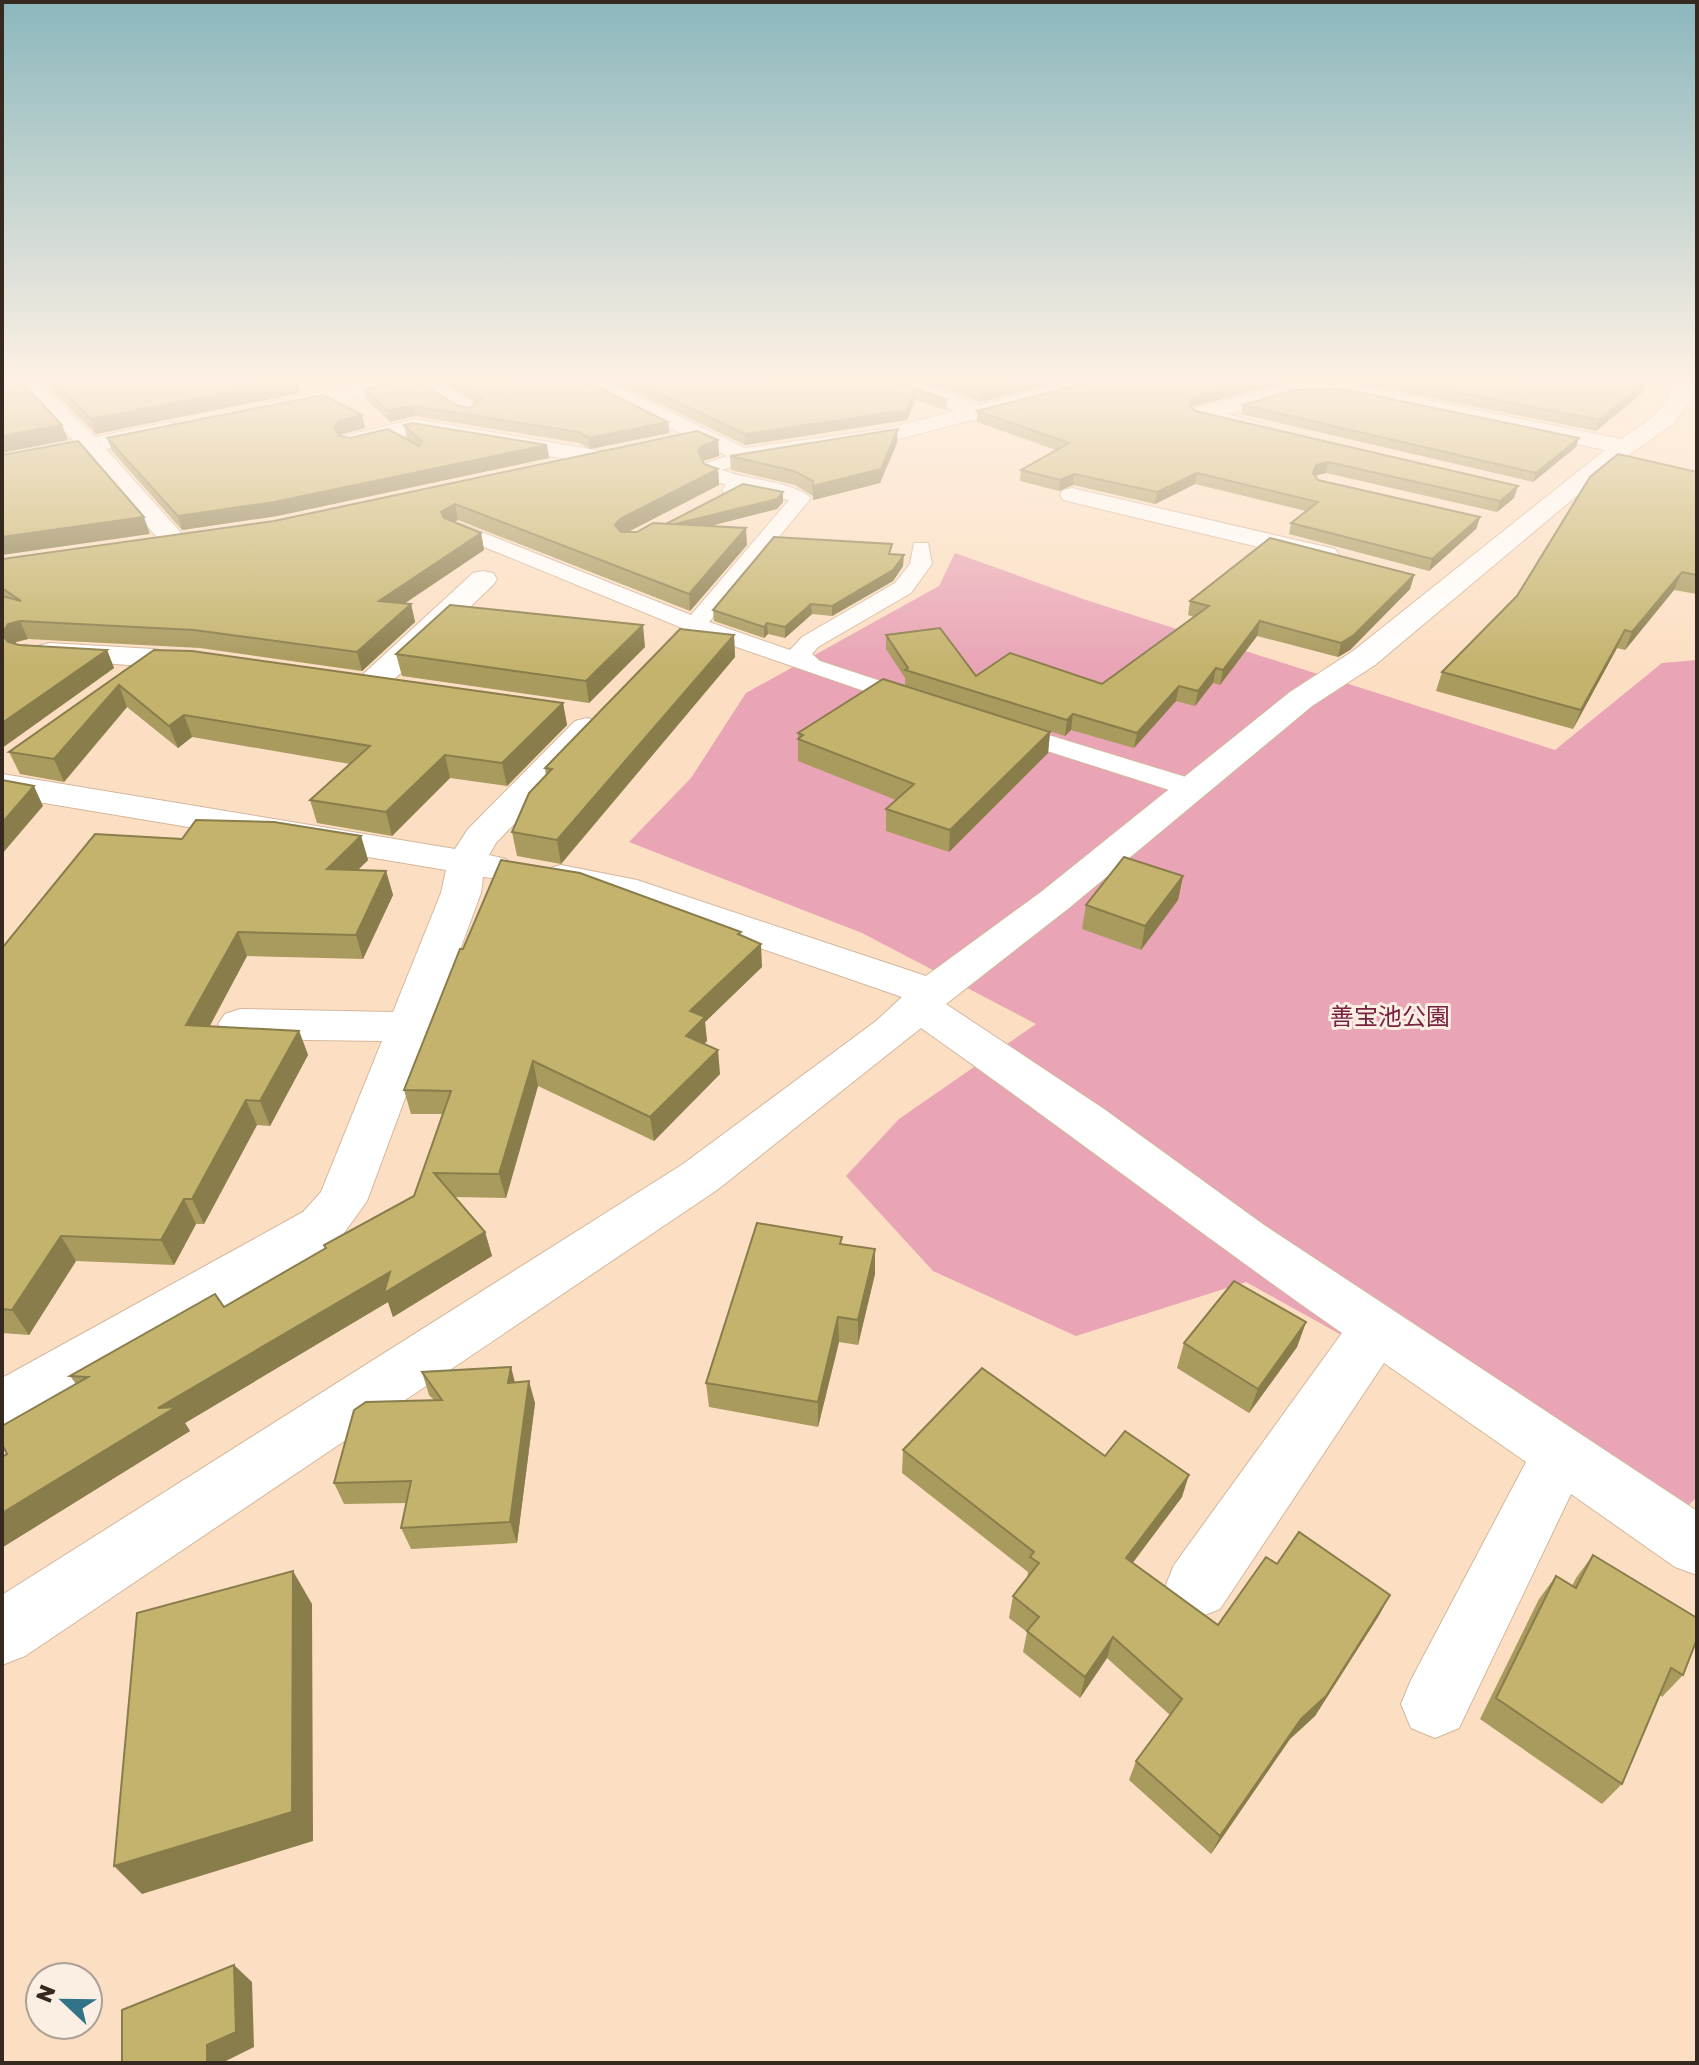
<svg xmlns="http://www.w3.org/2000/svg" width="1699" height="2065" font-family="'Golos Text','Noto Sans JP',sans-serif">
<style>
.green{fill:#e9a4b5}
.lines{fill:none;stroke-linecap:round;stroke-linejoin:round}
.lane-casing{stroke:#d3b79c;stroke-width:2}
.street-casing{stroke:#d3b79c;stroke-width:2}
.lane{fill:#fff;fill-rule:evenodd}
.street{fill:#fff;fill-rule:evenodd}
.wall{fill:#a99a5e}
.shaded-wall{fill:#897d4c}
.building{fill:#c4b36d;stroke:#897d4c;stroke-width:2}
.labels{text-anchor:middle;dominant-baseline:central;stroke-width:6;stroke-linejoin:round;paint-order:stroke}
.park-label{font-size:24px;fill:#782140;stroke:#fbefe4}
</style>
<rect width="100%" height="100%" fill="#fcdfc3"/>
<path class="green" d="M955 553 1086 600 1555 750 1662 663 1697 660V1497L1669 1524 1505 1426 1246 1282 1076 1336 933 1271 846 1176 899 1119 1036 1024 862 933 629 842 691 778 746 693 939 586Z"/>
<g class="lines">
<defs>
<g id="lane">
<path d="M742 451 748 452 751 456 748 460 722 470C746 480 794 481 811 498L709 622 790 650 802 637 895 583 910 564 914 543H928L932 564 911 593 818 647 812 654 820 661 923 695 926 700 923 705H905L687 630 450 533 447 529 457 523 464 525 691 615 789 500 743 490 732 496 725 494 722 490 726 485 708 478 702 468 704 464Z"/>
<path d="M1006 722 1202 782 1206 788 1202 794H1182L997 735 993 730 997 725Z"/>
</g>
<g id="street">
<path d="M14 378H36L95 437 168 422 176 424 179 429 176 434 106 449 184 536 188 542 184 548H166L85 453 2 470V456L74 441Z"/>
<path d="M392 378H432L481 409 470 416 462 414 415 386 271 416 260 409 271 402Z"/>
<path d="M573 378H599L745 448 884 429 956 411 881 382 878 378H907L980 405 1085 378H1119L1116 382 884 443 742 463 576 382Z"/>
<path d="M1674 378H1694V396L1673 424 1610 468 1375 665 1312 706 1069 908 946 1004 1104 1109 1264 1225 1697 1511V1575L1675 1567 1571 1494 1459 1728 1435 1738 1411 1728 1401 1704 1411 1680 1526 1462 1384 1363 1220 1609 1197 1618 1174 1609 1165 1587 1174 1565 1342 1333C1200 1234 1063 1128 921 1028L717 1190 25 1656 2 1665V1595L683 1164 876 1021 902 997 615 898 547 885 542 877 547 869 561 865 637 880 926 976 1041 892 1290 692 1353 651 1605 450 1341 395 1292 396 1227 414 1263 424 1266 429 1263 434 1255 436 1194 419 1191 414 1194 409 1291 384 1341 383 1621 439C1645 422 1671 410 1674 378Z"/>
<path d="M415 419 601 451 609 453 613 458 609 463 601 465 415 433 352 448 344 446 340 441 344 436Z"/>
<path d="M1072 488 1335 549 1339 555 1335 561 1325 563 1063 500 1060 495 1063 490Z"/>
<path d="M483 571 493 573 497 579 493 585 382 691 371 693 360 691 355 684 360 677 473 573Z"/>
<path d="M49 643 154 649 165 651 169 658 165 665 154 667 38 658 34 652 38 646Z"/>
<path d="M587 718 599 721 604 728 599 735 496 843 489 855 506 859 512 867 506 875 493 878 483 877 481 893 367 1201 339 1240 22 1425 2 1432V1378L303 1212 321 1192 382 1041 240 1039 225 1034 218 1024 225 1014 240 1009 393 1012 441 893 446 870 2 796V774L455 849 468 829 575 721Z"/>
</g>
</defs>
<use href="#lane" class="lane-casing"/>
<use href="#street" class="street-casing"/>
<use href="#lane" class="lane"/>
<use href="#street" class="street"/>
</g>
<g class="wall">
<path d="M40 378H296L300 393 96 434Z"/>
<path d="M437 378H580L668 422 669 433 590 449 579 443 415 416 390 422 366 399 364 389 470 408 476 403Z"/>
<path d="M606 378H889L947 400 946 410 915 400 907 420 745 445Z"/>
<path d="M915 378H1073L980 402Z"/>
<path d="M1106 378H1646L1642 393 1596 431 1341 380 1290 381 1192 407 1195 411 1514 498 1497 512 1326 473 1315 476 1318 480 1480 517 1476 529 1429 571 1289 534 1291 523 1306 511 1195 484 1155 504 1073 485 1059 491 1020 481 1021 470 1056 450 977 422V411Z"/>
<path d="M1243 405 1576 447 1533 482 1241 414Z"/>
<path d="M404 425 547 445 549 458 277 516 182 530 112 451 107 438 365 428 342 434 340 436 350 438 408 440 407 438Z"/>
<path d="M718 440 719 456 703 461 704 464 718 469 719 485 628 532H637L783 492V502L777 509 709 526 747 545 690 611 458 520 454 522 481 533 484 550 405 603 411 604 415 622 362 671 200 648 28 639 16 642 15 644 107 650 114 668 2 748V559L274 521Z"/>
<path d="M897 443 880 483 813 500V496L795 485 731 470 730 456Z"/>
<path d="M1697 472V594L1674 590 1625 650 1617 648 1573 729 1436 691 1442 672Z"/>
<path d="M892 554 903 566 893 581 832 616 812 614 785 638 768 634 764 638 714 621 713 610Z"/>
<path d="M1414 575 1410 589 1350 650 1338 657 1257 636 1220 685 1213 683 1195 706 1176 701 1134 748 1071 730 1065 736 905 685V678L886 649V635L976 676 1102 684 1194 617 1188 615 1190 601Z"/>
<path d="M734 635 735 657 561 864 517 856 512 832 546 775 545 768Z"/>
<path d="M645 647 589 703 402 676 396 654Z"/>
<path d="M154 650 563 703 567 725 507 786 450 778 392 836 317 823 310 800 350 764 192 737 178 748 127 707 64 782 20 774 9 752Z"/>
<path d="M1050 732 1048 753 949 852 886 831V809L896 800 798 761V733Z"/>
<path d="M361 836 368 860 358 870 386 871 393 895 363 959 247 956 210 1026 299 1031 308 1055 270 1126 257 1125 204 1224H196L174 1265 76 1261 29 1335 2 1333V948L182 839Z"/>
<path d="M1183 876 1178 900 1141 950 1082 929 1086 905Z"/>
<path d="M741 936 762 967 705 1022 707 1041 704 1044 720 1074 654 1141 538 1086 506 1198 455 1197 485 1232 492 1256 393 1317 388 1302 185 1423 190 1431 3 1547 2 1546V1457L7 1454 76 1384 70 1376 224 1307 325 1249 324 1245 414 1196 442 1114H411L404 1090Z"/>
<path d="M842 1244 875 1249V1274L858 1345 839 1342 818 1427 709 1407 706 1383Z"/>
<path d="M1306 1322 1297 1347 1249 1413 1177 1368 1184 1343Z"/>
<path d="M422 1372 515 1382 535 1403 517 1543 411 1549 401 1528 406 1503 344 1504 334 1483 434 1400 429 1395Z"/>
<path d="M903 1450 1105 1456 1182 1497 1132 1563 1218 1625 1277 1564 1390 1595 1378 1617 1315 1716 1290 1739 1211 1854 1129 1780 1136 1761 1170 1715 1107 1658 1080 1698 1023 1652 1027 1632 1009 1618 1013 1596 1027 1579 1028 1572 902 1473Z"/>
<path d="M1593 1555 1683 1675 1662 1697 1660 1695 1622 1784 1602 1804 1480 1719 1539 1599 1556 1576 1572 1586 1576 1578Z"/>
</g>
<g class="shaded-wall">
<path d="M349 378H376L350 383Z"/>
<path d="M1035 378H1073L980 402 981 392Z"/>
<path d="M1266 378H1291L1290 381 1191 407 1190 405 1193 397Z"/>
<path d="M297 379 300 393 96 434 91 419Z"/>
<path d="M1646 382 1642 393 1596 431 1599 420Z"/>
<path d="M915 390V400L907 420 745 445V434Z"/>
<path d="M413 406 415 416 390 422 388 411Z"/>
<path d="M362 415 365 428 342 434 337 441 334 428 339 421Z"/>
<path d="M668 422 669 433 590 449 589 438Z"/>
<path d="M62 425 68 440 2 453V436Z"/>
<path d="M898 429 897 443 880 483 813 500V486Z"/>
<path d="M1579 438 1576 447 1533 482 1536 473Z"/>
<path d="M718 440 719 456 703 461 698 451 702 446Z"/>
<path d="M547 445 549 458 277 516 182 530 178 516Z"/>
<path d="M1328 462 1326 473 1313 476V473L1316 465Z"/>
<path d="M718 469 719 485 622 535 615 525 620 519Z"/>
<path d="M1197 473 1195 484 1155 504 1157 492Z"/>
<path d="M1074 474 1073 485 1059 491 1060 480Z"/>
<path d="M1518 486 1514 498 1497 512 1500 501Z"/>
<path d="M783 492V502L777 509 656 540 655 530Z"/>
<path d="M455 504 458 520 444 528 441 512Z"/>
<path d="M144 517 150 534 2 555V537Z"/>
<path d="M1480 517 1476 529 1429 571 1432 559Z"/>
<path d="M746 528 747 545 690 611 689 594Z"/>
<path d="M481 533 484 550 383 618 379 601Z"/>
<path d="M904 555 903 566 893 581 832 616V606Z"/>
<path d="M1682 572 1674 590 1625 650 1632 632Z"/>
<path d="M1414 575 1410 589 1350 650 1338 657 1341 643Z"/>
<path d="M411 604 415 622 362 671 357 652Z"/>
<path d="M811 604 812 614 785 638V627Z"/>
<path d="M20 621 28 639 16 642 10 653 2 634 8 624Z"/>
<path d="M1260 621 1257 636 1220 685 1223 670Z"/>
<path d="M767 623 768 634 764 638V627Z"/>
<path d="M643 625 645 647 589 703 586 681Z"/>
<path d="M1625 630 1617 648 1573 729 1581 710Z"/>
<path d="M734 635 735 657 561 864 557 840Z"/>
<path d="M107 650 114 668 2 748V723Z"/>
<path d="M1216 668 1213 683 1195 706 1198 691Z"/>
<path d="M119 685 127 707 64 782 54 759Z"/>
<path d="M1179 686 1176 701 1134 748 1137 733Z"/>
<path d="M563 703 567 725 507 786 502 763Z"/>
<path d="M1073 714 1071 730 1065 736 1067 720Z"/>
<path d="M184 715 192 737 178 748 169 726Z"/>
<path d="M1050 732 1048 753 949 852 950 830Z"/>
<path d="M445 755 450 778 392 836 386 812Z"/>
<path d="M34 786 43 806 2 854V823Z"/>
<path d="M361 836 368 860 334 893 327 869Z"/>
<path d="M386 871 393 895 363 959 356 935Z"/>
<path d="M1183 876 1178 900 1141 950 1145 926Z"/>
<path d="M238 932 247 956 197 1049 186 1025Z"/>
<path d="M761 944 762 967 705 1022 707 1041 688 1060 686 1036 690 1011Z"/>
<path d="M299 1031 308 1055 270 1126 260 1101Z"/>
<path d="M718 1050 720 1074 654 1141 650 1117Z"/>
<path d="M533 1061 538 1086 506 1198 499 1174Z"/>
<path d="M246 1100 257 1125 204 1224 192 1199Z"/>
<path d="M184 1199 196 1224 174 1265 161 1240Z"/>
<path d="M485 1232 492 1256 393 1317 388 1302 185 1423 190 1431 3 1547 2 1546V1513L158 1408 390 1272Z"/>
<path d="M61 1236 76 1261 29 1335 12 1310Z"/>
<path d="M875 1249V1274L858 1345V1320Z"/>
<path d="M838 1317 839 1342 818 1427V1402Z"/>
<path d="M1306 1322 1297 1347 1249 1413 1258 1389Z"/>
<path d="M511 1367 517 1390 508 1383Z"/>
<path d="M529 1381 535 1403 517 1543 510 1522Z"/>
<path d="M1189 1475 1182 1497 1120 1580 1126 1558Z"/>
<path d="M293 1571 312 1604 313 1841 142 1894 114 1866Z"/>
<path d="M1390 1595 1378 1617 1315 1716 1290 1739 1211 1854 1220 1836 1301 1719Z"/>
<path d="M1113 1637 1107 1658 1080 1698 1085 1677Z"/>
<path d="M234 1965 252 1982 254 2047 226 2061V2063H207V2045Z"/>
</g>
<g class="building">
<path d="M2 378H18L62 425 2 436Z"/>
<path d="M49 378H296L297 379 91 419Z"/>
<path d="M451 378H580L668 422 589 438 578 432 413 406 388 411 364 389 412 379 459 406 470 408 482 398Z"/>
<path d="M626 378H889L947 400 915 390 907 410 745 434Z"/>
<path d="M943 378H1035L981 392Z"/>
<path d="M1106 378H1266L1193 397 1190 405 1195 411 1518 486 1500 501 1328 462 1316 465 1313 473 1318 480 1480 517 1432 559 1291 523 1318 502 1197 473 1157 492 1074 474 1060 480 1021 470 1069 443 977 411Z"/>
<path d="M1384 378H1646V382L1599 420Z"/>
<path d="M1343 389 1579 438 1536 473 1243 405 1294 390Z"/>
<path d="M323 395 362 415 339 421 334 428 340 436 350 438 388 429 419 446 422 442 404 425 412 423 547 445 274 502 178 516 107 438Z"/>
<path d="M898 429 881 469 813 486V481L794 471 730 456Z"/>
<path d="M697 431 718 440 702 446 698 451 704 464 718 469 620 519 615 525 621 532H637L653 523 746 528 689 594 455 504 441 512 444 518 481 533 379 601 411 604 357 652 194 630 20 621 8 624 2 634 8 642 19 645 107 650 2 723V596L21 601 2 588V559L274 521Z"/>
<path d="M78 441 144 517 2 537V455Z"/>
<path d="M1618 454 1697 472V575L1682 572 1632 632 1625 630 1581 710 1442 672 1517 596 1590 477Z"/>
<path d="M743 484 783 492 777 499 675 524H666Z"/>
<path d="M774 537 892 544 889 554 904 555 893 570 832 606 811 604 785 627 767 623 764 627 713 610Z"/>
<path d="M1270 538 1414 575 1354 635 1341 643 1260 621 1223 670 1216 668 1198 691 1179 686 1137 733 1073 714 1067 720 905 670 908 668 886 635 940 628 976 676 1010 653 1102 684 1209 606 1190 601Z"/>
<path d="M450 605 643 625 586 681 396 654Z"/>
<path d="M680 629 734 635 557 840 512 832 529 793 552 769 545 768Z"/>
<path d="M154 650 192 651 563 703 502 763 445 755 386 812 310 800 370 746 184 715 169 726 119 685 54 759 9 752Z"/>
<path d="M883 679 1050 732 950 830 886 809 914 784 798 739 803 735 798 733Z"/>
<path d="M2 780 34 786 2 823Z"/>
<path d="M196 820 274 822 361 836 327 869 386 871 356 935 238 932 186 1025 299 1031 260 1101 246 1100 192 1199H184L161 1240 61 1236 12 1310 2 1309V948L95 834 182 839Z"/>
<path d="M1124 857 1183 876 1145 926 1086 905Z"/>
<path d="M501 860 580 873 741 932 738 934 761 944 690 1011 705 1017 686 1036 718 1050 650 1117 533 1061 499 1174 434 1173 485 1232 384 1293 390 1272 158 1408 176 1407 2 1513V1457L7 1454 2 1444V1426L88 1377 70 1376 215 1294 224 1307 326 1248 324 1245 414 1196 451 1091 404 1090 460 949H463Z"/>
<path d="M757 1223 842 1237 840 1244 875 1249 858 1320 838 1317 818 1402 706 1383Z"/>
<path d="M1234 1281 1306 1322 1258 1389 1184 1343Z"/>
<path d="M511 1367 508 1383 529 1381 510 1522 401 1528 411 1481 334 1483 354 1410 366 1402 442 1400 422 1372Z"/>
<path d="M982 1368 1105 1456 1125 1431 1189 1475 1126 1558 1218 1625 1266 1557 1277 1564 1299 1532 1390 1595 1326 1696 1301 1719 1220 1836 1136 1761 1182 1699 1113 1637 1085 1677 1027 1631 1039 1617 1013 1596 1039 1563 1030 1557 1034 1552 903 1450Z"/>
<path d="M1593 1555 1697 1618V1639L1683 1675 1671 1668 1622 1784 1496 1698 1556 1576 1576 1588Z"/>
<path d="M293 1571 292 1812 114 1866 137 1613Z"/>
<path d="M234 1965 236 2032 207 2045V2063H122V2010Z"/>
</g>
<linearGradient id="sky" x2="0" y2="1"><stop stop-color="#8bb7bd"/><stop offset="0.57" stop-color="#fef1e4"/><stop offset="1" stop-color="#fef1e4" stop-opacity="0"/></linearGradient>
<rect width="1699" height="667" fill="url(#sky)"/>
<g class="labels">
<g class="park-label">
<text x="1390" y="1015">善宝池公園</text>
</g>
</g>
<rect width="1699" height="2065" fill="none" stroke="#362a20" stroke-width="8"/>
<g transform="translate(64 2001) rotate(292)"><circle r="38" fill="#fbefe4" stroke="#aca096" stroke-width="2"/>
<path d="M0-6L14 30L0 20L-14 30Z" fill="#337387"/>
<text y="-12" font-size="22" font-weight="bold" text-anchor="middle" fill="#362a20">N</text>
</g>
</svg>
